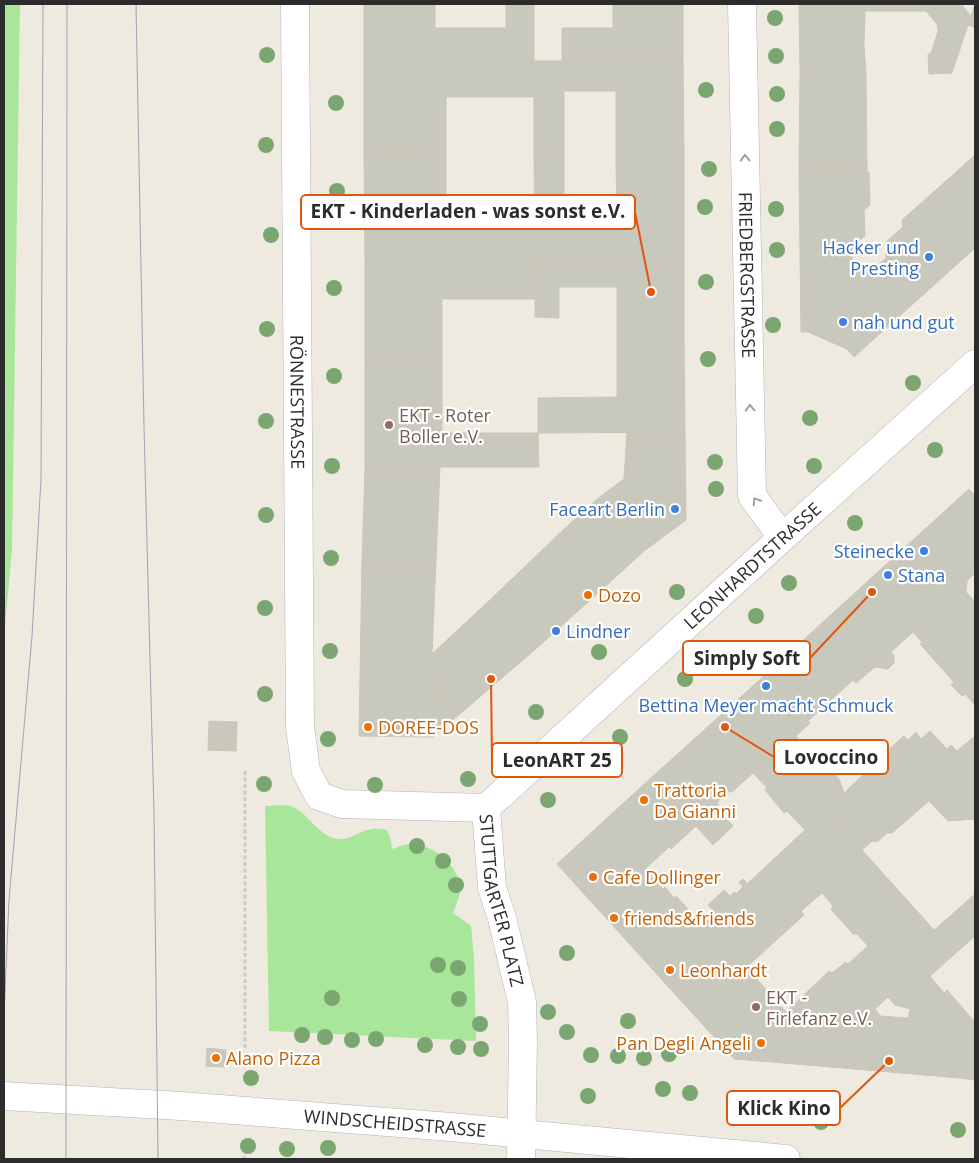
<svg xmlns="http://www.w3.org/2000/svg" width="979" height="1163" font-family="'Open Sans',sans-serif">
<style>
.green{fill:#a8e699}
.building{fill:#c9c8bd;stroke:#cac6b8;fill-rule:evenodd}
.lines{fill:none;stroke-linecap:round;stroke-linejoin:round}
.minor-casing{stroke:#b2b2c0;stroke-width:29}
.path{stroke:#ccc;stroke-width:3;stroke-dasharray:4 2.5;stroke-linecap:butt}
.minor{stroke:#fff;stroke-width:28}
.tram{stroke:#a1a1b7;stroke-width:1}
.tree{fill:#7ba672}
.oneway{stroke:#a0a0a0}
.shop-dot{fill:#3f7fe0;stroke:#fff;stroke-width:2}
.education-dot{fill:#8d6e63;stroke:#fff;stroke-width:2}
.food-dot{fill:#e8710a;stroke:#fff;stroke-width:2}
.labels{text-anchor:middle;dominant-baseline:central;stroke-width:4.5;stroke-linejoin:round;paint-order:stroke}
.shop-label{font-size:18px;fill:#366cbe;stroke:#fff;text-anchor:end}
.street-label{font-size:18px;fill:#2c2c2c;stroke:#fff}
.education-label{font-size:18px;fill:#785e54;stroke:#fff;text-anchor:start}
.food-label{font-size:18px;fill:#c56008;stroke:#fff;text-anchor:start}
.leader{fill:none;stroke:#df570e;stroke-width:2}
.callout-dot{fill:#df570e;stroke:#fff;stroke-width:2}
.callout{fill:#fff;stroke:#df570e;stroke-width:2}
.callout-label{font-size:19px;text-anchor:middle;font-weight:bold;fill:#2c2c2c}
</style>
<rect width="100%" height="100%" fill="#eeeadf"/>
<g class="green">
<path d="M4 4H20L12 550 4 636Z"/>
<path d="M265 806C273 806 286 804 293 807 307 813 321 838 338 839 357 840 362 824 387 830L391 840 392 849C399 847 404 844 411 844 432 844 458 864 460 887 461 894 456 905 453 913L471 926 474 958 476 1041 269 1031Z"/>
</g>
<g class="building">
<path d="M364 4H435V28H506V4H534V61L364 62Z"/>
<path d="M613 4H683V61H562V28H613Z"/>
<path d="M799 4H961L971 16 952 73 929 74 928 54 931 53 938 31 937 24 926 11H865L864 45 866 74 800 73Z"/>
<path d="M975 4V25L974 27 968 25Z"/>
<path d="M534 61V97H446V156L364 157V62Z"/>
<path d="M534 61H683L684 155 616 156V91H564V155H534Z"/>
<path d="M800 73 866 74 867 172 799 173Z"/>
<path d="M534 155H564V222H617L616 156 684 155V261H535Z"/>
<path d="M975 155V247L974 249 928 197Z"/>
<path d="M446 156V227L535 226V261L365 262 364 157Z"/>
<path d="M869 172 870 205 864 210 865 236 852 246V262L872 270 886 258V242L903 227 902 220 928 197 974 249 854 357 847 349 808 332H801L799 173Z"/>
<path d="M535 261V299H442V361H365V262Z"/>
<path d="M535 261H684V340H617V287H559V318L535 317Z"/>
<path d="M617 340H684L685 432 538 433V398L617 397Z"/>
<path d="M365 361H442V433H538L539 467H365Z"/>
<path d="M685 432 686 520 644 551 597 499 624 479 627 433Z"/>
<path d="M365 467H440L436 561H362Z"/>
<path d="M969 489 975 496V573L967 581 966 592 975 602V654L891 560Z"/>
<path d="M597 499 644 551 609 583 562 531Z"/>
<path d="M562 531 609 583 538 647 492 598Z"/>
<path d="M891 560 975 654V705L965 694 962 696 951 685 954 682 920 644 922 642 913 632 891 652 894 656V663L888 669 875 667 856 683 811 633Z"/>
<path d="M362 561H436L432 654 433 737 359 736Z"/>
<path d="M492 598 538 647 433 737 432 654Z"/>
<path d="M811 633 853 680 808 721 810 723 796 736 807 748 809 746 818 756 821 754 826 753 830 756 833 764 829 768 839 779 844 793 865 773 864 771 904 736 928 763 849 834 732 705Z"/>
<path d="M732 705 849 834 769 907 748 883 805 830 787 811 784 813 765 790 767 788 753 773 732 792 730 791 718 801 717 808 733 826 713 845 652 777Z"/>
<path d="M209 721 237 722 236 751 208 750Z"/>
<path d="M930 731 947 749 951 745 957 751 975 736V815L908 740 916 732 921 739Z"/>
<path d="M928 763 975 815V819L948 821 929 801 892 833H887L877 842 872 841 862 850 934 930 784 1063 734 1059 673 992ZM822 893 833 906 831 909 854 935 856 933 868 946 848 964 846 962 832 973 829 971 786 1012 756 978 754 980 747 971 749 965 804 915 801 911Z"/>
<path d="M652 777 696 826 671 849 669 847 646 868 652 878 663 889 665 887 674 898 676 896 688 909 685 911 693 920 703 924 716 914 708 905 724 890 730 896 735 892 736 894 743 887 739 882 743 879 769 907 673 992 557 864Z"/>
<path d="M975 894V936L930 976 944 993 947 990 973 1020 975 1019V1064L960 1078 784 1063ZM888 997 895 1005 910 1009 908 1018 880 1016 875 1009Z"/>
<path d="M207 1048 226 1050 225 1067 206 1066Z"/>
<path d="M975 1065V1080L960 1078Z"/>
</g>
<g class="lines">
<defs>
<g id="minor">
<path id="s1" d="M295 4 300 727 306 771 319 796 342 804 486 808 492 888 502 918 522 1002 523 1041 521 1159"/>
<path id="s2" d="M742 4 752 496 782 537"/>
<path id="s3" d="M486 808 772 547 975 364"/>
<path id="s4" d="M4 1096 181 1106 451 1127 786 1159"/>
</g>
</defs>
<use href="#minor" class="minor-casing"/>
<g class="path">
<path d="M245 1048V770"/>
<path d="M244 1159V1156"/>
</g>
<use href="#minor" class="minor"/>
<g class="tram">
<path d="M136 4 144 426 154 813 158 1159"/>
<path d="M4 1015 9 900 32 636 41 479 43 4"/>
<path d="M66 1159 67 4"/>
</g>
</g>
<g class="tree">
<circle cx="775" cy="18" r="8"/>
<circle cx="267" cy="55" r="8"/>
<circle cx="776" cy="56" r="8"/>
<circle cx="706" cy="90" r="8"/>
<circle cx="777" cy="94" r="8"/>
<circle cx="336" cy="103" r="8"/>
<circle cx="777" cy="129" r="8"/>
<circle cx="266" cy="145" r="8"/>
<circle cx="709" cy="169" r="8"/>
<circle cx="337" cy="191" r="8"/>
<circle cx="705" cy="207" r="8"/>
<circle cx="776" cy="209" r="8"/>
<circle cx="271" cy="235" r="8"/>
<circle cx="777" cy="250" r="8"/>
<circle cx="706" cy="282" r="8"/>
<circle cx="334" cy="288" r="8"/>
<circle cx="773" cy="325" r="8"/>
<circle cx="267" cy="329" r="8"/>
<circle cx="708" cy="359" r="8"/>
<circle cx="334" cy="376" r="8"/>
<circle cx="913" cy="383" r="8"/>
<circle cx="810" cy="418" r="8"/>
<circle cx="266" cy="421" r="8"/>
<circle cx="935" cy="450" r="8"/>
<circle cx="715" cy="462" r="8"/>
<circle cx="332" cy="466" r="8"/>
<circle cx="814" cy="466" r="8"/>
<circle cx="716" cy="489" r="8"/>
<circle cx="266" cy="515" r="8"/>
<circle cx="855" cy="523" r="8"/>
<circle cx="331" cy="558" r="8"/>
<circle cx="789" cy="583" r="8"/>
<circle cx="677" cy="592" r="8"/>
<circle cx="265" cy="608" r="8"/>
<circle cx="756" cy="616" r="8"/>
<circle cx="330" cy="651" r="8"/>
<circle cx="599" cy="652" r="8"/>
<circle cx="685" cy="679" r="8"/>
<circle cx="265" cy="694" r="8"/>
<circle cx="536" cy="712" r="8"/>
<circle cx="620" cy="737" r="8"/>
<circle cx="328" cy="739" r="8"/>
<circle cx="583" cy="770" r="8"/>
<circle cx="468" cy="779" r="8"/>
<circle cx="264" cy="784" r="8"/>
<circle cx="375" cy="785" r="8"/>
<circle cx="548" cy="800" r="8"/>
<circle cx="417" cy="846" r="8"/>
<circle cx="443" cy="861" r="8"/>
<circle cx="456" cy="885" r="8"/>
<circle cx="567" cy="953" r="8"/>
<circle cx="438" cy="965" r="8"/>
<circle cx="458" cy="968" r="8"/>
<circle cx="332" cy="998" r="8"/>
<circle cx="459" cy="999" r="8"/>
<circle cx="548" cy="1012" r="8"/>
<circle cx="628" cy="1021" r="8"/>
<circle cx="480" cy="1024" r="8"/>
<circle cx="567" cy="1032" r="8"/>
<circle cx="302" cy="1035" r="8"/>
<circle cx="325" cy="1037" r="8"/>
<circle cx="376" cy="1039" r="8"/>
<circle cx="352" cy="1040" r="8"/>
<circle cx="425" cy="1045" r="8"/>
<circle cx="458" cy="1047" r="8"/>
<circle cx="481" cy="1049" r="8"/>
<circle cx="669" cy="1054" r="8"/>
<circle cx="591" cy="1055" r="8"/>
<circle cx="618" cy="1056" r="8"/>
<circle cx="644" cy="1058" r="8"/>
<circle cx="251" cy="1078" r="8"/>
<circle cx="663" cy="1089" r="8"/>
<circle cx="690" cy="1093" r="8"/>
<circle cx="588" cy="1096" r="8"/>
<circle cx="821" cy="1122" r="8"/>
<circle cx="958" cy="1130" r="8"/>
<circle cx="248" cy="1146" r="8"/>
<circle cx="328" cy="1148" r="8"/>
<circle cx="287" cy="1149" r="8"/>
</g>
<defs><path id="oneway-chevron" d="M-2-3.5L2.5 0L-2 3.5" fill="none" stroke-width="1.6" stroke-linecap="round" stroke-linejoin="round" transform="scale(1.25)"/></defs>
<g class="oneway">
<use href="#oneway-chevron" transform="translate(745 158) rotate(-91)"/>
<use href="#oneway-chevron" transform="translate(750 408) rotate(-91)"/>
<use href="#oneway-chevron" transform="translate(756 501) rotate(-122)"/>
</g>
<g class="shop-dot">
<circle cx="929" cy="257" r="5"/>
<circle cx="843" cy="322" r="5"/>
<circle cx="675" cy="509" r="5"/>
<circle cx="924" cy="551" r="5"/>
<circle cx="888" cy="575" r="5"/>
<circle cx="556" cy="631" r="5"/>
<circle cx="766" cy="686" r="5"/>
</g>
<g class="education-dot">
<circle cx="389" cy="425" r="5"/>
<circle cx="756" cy="1007" r="5"/>
</g>
<g class="food-dot">
<circle cx="588" cy="595" r="5"/>
<circle cx="368" cy="727" r="5"/>
<circle cx="644" cy="800" r="5"/>
<circle cx="593" cy="877" r="5"/>
<circle cx="614" cy="918" r="5"/>
<circle cx="670" cy="970" r="5"/>
<circle cx="761" cy="1043" r="5"/>
<circle cx="216" cy="1058" r="5"/>
</g>
<g class="labels">
<g class="shop-label">
<text x="919" y="247">Hacker und<tspan x="919" dy="21">Presting</tspan></text>
<text x="853" y="322" text-anchor="start">nah und gut</text>
<text x="665" y="509">Faceart Berlin</text>
<text x="914" y="551">Steinecke</text>
<text x="898" y="575" text-anchor="start">Stana</text>
<text x="566" y="631" text-anchor="start">Lindner</text>
<text x="766" y="705" text-anchor="middle">Bettina Meyer macht Schmuck</text>
</g>
<g class="street-label">
<text stroke="none"><textPath href="#s2" startOffset="271">FRIEDBERGSTRASSE</textPath></text>
<text stroke="none"><textPath href="#s1" startOffset="398">RÖNNESTRASSE</textPath></text>
<text stroke="none"><textPath href="#s3" startOffset="360">LEONHARDTSTRASSE</textPath></text>
<text stroke="none"><textPath href="#s1" startOffset="1058">STUTTGARTER PLATZ</textPath></text>
<text stroke="none"><textPath href="#s4" startOffset="392">WINDSCHEIDSTRASSE</textPath></text>
</g>
<g class="education-label">
<text x="399" y="415">EKT - Roter<tspan x="399" dy="21">Boller e.V.</tspan></text>
<text x="766" y="997">EKT -<tspan x="766" dy="21">Firlefanz e.V.</tspan></text>
</g>
<g class="food-label">
<text x="598" y="595">Dozo</text>
<text x="378" y="727">DOREE-DOS</text>
<text x="654" y="790">Trattoria<tspan x="654" dy="21">Da Gianni</tspan></text>
<text x="603" y="877">Cafe Dollinger</text>
<text x="624" y="918">friends&amp;friends</text>
<text x="680" y="970">Leonhardt</text>
<text x="751" y="1043" text-anchor="end">Pan Degli Angeli</text>
<text x="226" y="1058">Alano Pizza</text>
</g>
</g>
<path class="leader" d="M651 292L635 212M872 592L810 658M725 727L774 757M491 679L492 760M889 1061L840 1108"/>
<g class="callout-dot">
<circle cx="651" cy="292" r="5"/>
<circle cx="872" cy="592" r="5"/>
<circle cx="725" cy="727" r="5"/>
<circle cx="491" cy="679" r="5"/>
<circle cx="889" cy="1061" r="5"/>
</g>
<g class="callout">
<rect x="301" y="195" width="334" height="34" rx="5"/>
<rect x="683" y="641" width="127" height="34" rx="5"/>
<rect x="774" y="740" width="114" height="34" rx="5"/>
<rect x="492" y="743" width="130" height="34" rx="5"/>
<rect x="727" y="1091" width="113" height="34" rx="5"/>
</g>
<g class="callout-label">
<text x="468" y="218">EKT - Kinderladen - was sonst e.V.</text>
<text x="747" y="665">Simply Soft</text>
<text x="831" y="764">Lovoccino</text>
<text x="557" y="767">LeonART 25</text>
<text x="784" y="1115">Klick Kino</text>
</g>
<rect width="979" height="1163" fill="none" stroke="#2c2c2c" stroke-width="10"/>
</svg>
